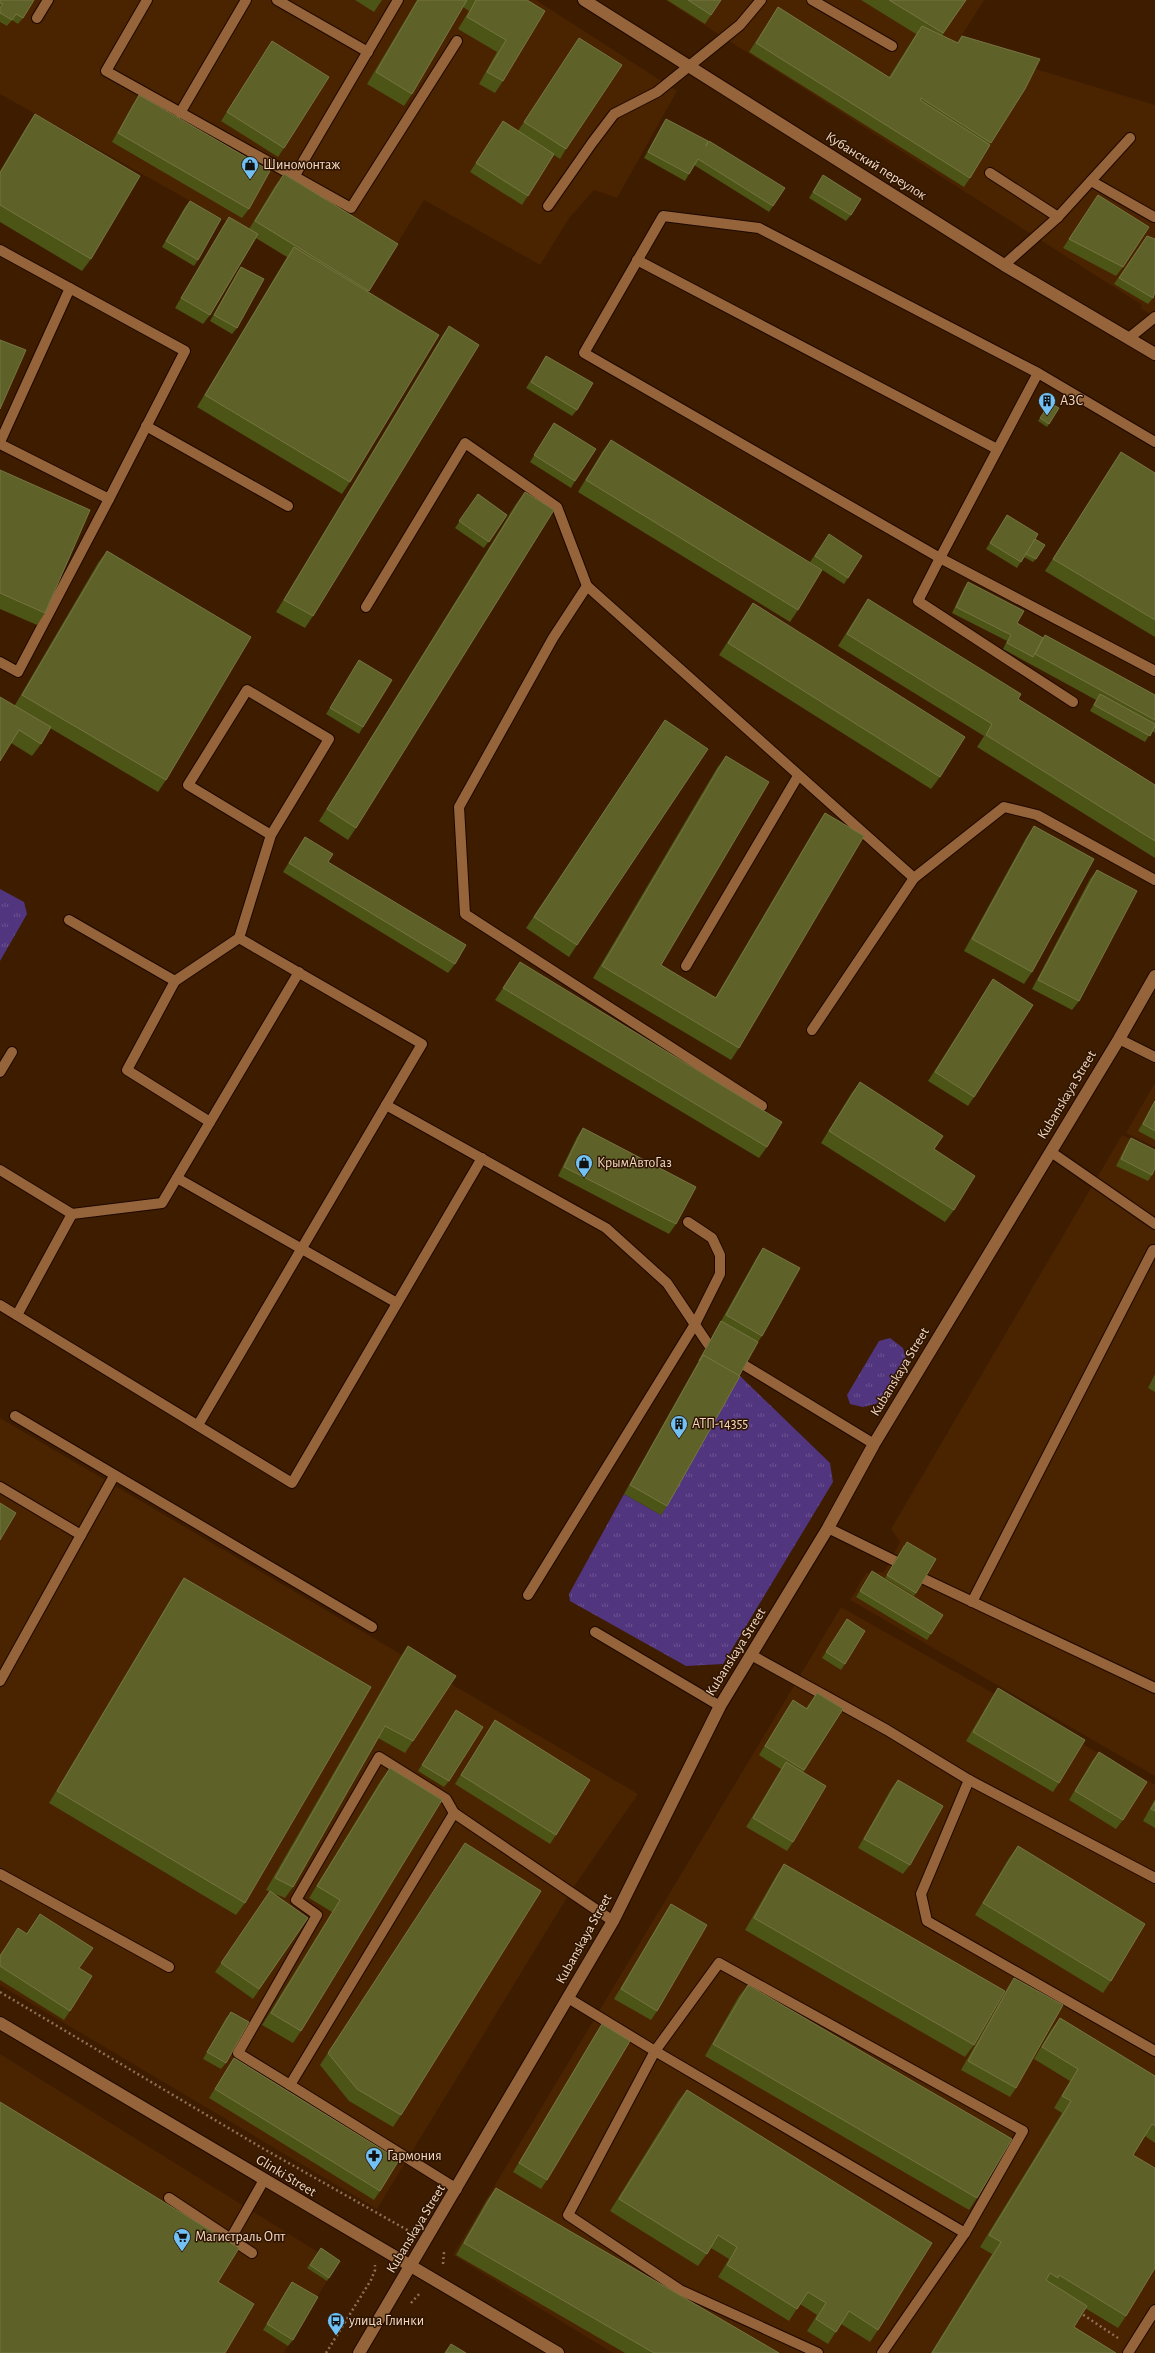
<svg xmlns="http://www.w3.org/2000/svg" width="1155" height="2353" font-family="'Alegreya Sans',sans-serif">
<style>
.built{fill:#4a2300}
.grass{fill:url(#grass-tufts)}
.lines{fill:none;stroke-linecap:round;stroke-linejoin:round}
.lane-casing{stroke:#1e0800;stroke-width:12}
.secondary-casing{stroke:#1e0800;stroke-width:14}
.path{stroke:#8f7057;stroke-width:2.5;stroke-dasharray:2 3;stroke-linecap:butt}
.lane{stroke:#95643b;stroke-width:10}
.secondary{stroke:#95643b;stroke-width:12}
.wall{fill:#4c5416}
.building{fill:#5e6229;stroke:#767541}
.labels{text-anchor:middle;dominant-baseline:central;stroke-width:3;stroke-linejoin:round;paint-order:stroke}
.poi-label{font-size:14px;fill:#f5d9c4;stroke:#2e1501;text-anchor:start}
.street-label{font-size:14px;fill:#f5d9c4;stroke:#2e1501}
</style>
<defs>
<pattern id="grass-tufts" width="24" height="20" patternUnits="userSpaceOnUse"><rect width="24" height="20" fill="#52357f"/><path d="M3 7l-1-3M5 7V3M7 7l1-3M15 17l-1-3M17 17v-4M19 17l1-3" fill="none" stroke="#6c5290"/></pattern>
</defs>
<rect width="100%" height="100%" fill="#3d1c00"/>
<g class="built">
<path d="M0 0H536L677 91 617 198 594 190 570 217 540 265 424 200 361 303 247 233 0 94Z"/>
<path d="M665 0H984L956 45 1155 105V317L1140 308 1142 305Z"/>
<path d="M1155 1083V1147L1126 1133Z"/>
<path d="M1122 1135 1155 1151V1776L850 1600 866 1573 884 1572 900 1542 891 1529Z"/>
<path d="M0 1418 638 1794 571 1891 377 2209 0 1985Z"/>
<path d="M841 1607 1155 1785V2353H613L453 2255Z"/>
<path d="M0 2054 337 2264 284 2353H0Z"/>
</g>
<g class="grass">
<path d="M0 889 24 902 27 914 0 961Z"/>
<path d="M890 1338 903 1348 906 1359 879 1403 863 1407 850 1404 847 1395 879 1341Z"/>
<path d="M739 1375 830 1463 833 1482 723 1664 686 1666 570 1601 569 1594 624 1494 661 1515Z"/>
</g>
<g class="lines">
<defs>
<g id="lane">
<path d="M147 0 106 71 351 208 457 41"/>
<path d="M277 0 368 52"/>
<path d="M812 0 892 46"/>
<path d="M37 18 48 0"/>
<path d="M180 113 246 0"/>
<path d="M990 173 1058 217"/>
<path d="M294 177 398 0"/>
<path d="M1091 181 1154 217"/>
<path d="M548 206 592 143 614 114 657 92 740 25 761 0"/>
<path d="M0 250 185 351 109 499 0 444"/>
<path d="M637 260 997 449"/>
<path d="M1004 265 1058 217 1130 138"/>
<path d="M1129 338 1155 317"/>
<path d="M1038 373 940 558 584 353 663 216 759 228 1038 373 1155 442"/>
<path d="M146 426 288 506"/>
<path d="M0 442 70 288"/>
<path d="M366 607 465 443 557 507 587 586"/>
<path d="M0 662 18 672 109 499"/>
<path d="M1073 702 918 601 940 558 1155 671"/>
<path d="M69 920 175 981 239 938 422 1044 386 1105 606 1228 667 1283 708 1344"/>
<path d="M239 938 271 835 329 739 247 690 188 785 271 835"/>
<path d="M686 966 798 776"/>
<path d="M175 981 127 1070 210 1122"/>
<path d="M812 1030 914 878"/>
<path d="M1119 1039 1155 1057"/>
<path d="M0 1072 12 1052"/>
<path d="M762 1106 465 914 459 807 553 638 587 586 914 878 1004 807 1037 815 1155 880"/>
<path d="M1051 1152 1155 1224"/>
<path d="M0 1170 72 1214 162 1203 299 972"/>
<path d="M177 1178 397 1303"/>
<path d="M0 1305 292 1483 482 1158"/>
<path d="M17 1315 72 1214"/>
<path d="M744 1365 874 1444"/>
<path d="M15 1416 372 1627"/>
<path d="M198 1425 386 1105"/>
<path d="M0 1487 81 1535 0 1681"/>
<path d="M828 1528 895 1561"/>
<path d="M81 1535 114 1476"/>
<path d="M924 1579 1155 1688"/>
<path d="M528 1595 695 1324 720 1274V1255L712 1238 688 1222"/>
<path d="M972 1602 1153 1250H1155"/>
<path d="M595 1632 720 1706"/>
<path d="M753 1656 887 1730 969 1780 921 1894 927 1921 1155 2051"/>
<path d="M969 1780 1155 1878"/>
<path d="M0 1874 169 1967"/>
<path d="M568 1998 655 2051 965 2233 882 2353"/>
<path d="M290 2085 238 2053 317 1915 296 1900 379 1757 446 1799 454 1813"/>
<path d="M457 2189 290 2085 454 1813 613 1921"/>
<path d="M169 2198 252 2253"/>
<path d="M231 2238 264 2180"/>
<path d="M818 2353 680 2290 568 2215 655 2051 719 1963 1023 2131 965 2233"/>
<path d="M1128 2353 1155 2310"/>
</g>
<g id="secondary">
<path d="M584 0 1004 265 1155 354"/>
<path d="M0 2023 558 2353"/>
<path d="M359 2353 613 1921 720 1706 828 1528 874 1444 1119 1039 1155 976"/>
</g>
</defs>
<use href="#lane" class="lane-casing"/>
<use href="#secondary" class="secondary-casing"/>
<g class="path">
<path d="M0 1992 262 2148 409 2231"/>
<path d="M443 2264 444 2252"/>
<path d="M411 2303 420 2293"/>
<path d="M1079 2312 1118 2338"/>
<path d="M326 2353 371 2280 375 2270V2265"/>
</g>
<use href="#lane" class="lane"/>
<use href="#secondary" class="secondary"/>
</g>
<g class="wall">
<path d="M0 0 23 18 18 24 12 20 7 26 0 22Z"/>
<path d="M355 0H382L374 12Z"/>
<path d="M417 0H527L503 81 495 93 479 84 497 52 458 29 469 11 463 7 412 94 404 106 367 84Z"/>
<path d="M667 0H721L705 24Z"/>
<path d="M861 0H966L942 36 957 43 962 36 1025 89 989 145 970 178 964 187 749 52 778 7 889 77 916 34Z"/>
<path d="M579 38 566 149 560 159 554 155 522 205 470 172 503 121 518 131Z"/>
<path d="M272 41 284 148 278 157 221 121Z"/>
<path d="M139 95 249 209 242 218 112 142 133 104Z"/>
<path d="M35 114 91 259 82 271 0 222V171L27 126Z"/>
<path d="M666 119 706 145 773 206 769 212 694 165 689 174 685 181 644 158 662 125Z"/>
<path d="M284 174 398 244 368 292 350 482 342 494 197 407 287 257 256 238 210 315 203 324 175 308 223 226 229 217 249 229 275 186Z"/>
<path d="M823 175 851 215 846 221 809 198Z"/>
<path d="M1098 195 1123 267 1116 276 1063 248Z"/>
<path d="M190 201 198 260 194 266 162 247 185 207Z"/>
<path d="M1147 236 1153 298 1148 304 1114 284Z"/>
<path d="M241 267 237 328 232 334 210 321 237 273Z"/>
<path d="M449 326 313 616 305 628 276 612 441 338Z"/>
<path d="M546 356 577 410 572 416 526 388Z"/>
<path d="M1050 403 1059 408 1047 427 1038 421Z"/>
<path d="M554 423 575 481 571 488 530 462Z"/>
<path d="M611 440 798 610 790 622 578 492 602 452Z"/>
<path d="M1121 452 1155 473V637L1045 571 1113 464Z"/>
<path d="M0 470 45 613 37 625 0 609Z"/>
<path d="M525 492 356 828 348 840 319 821 516 504Z"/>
<path d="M478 494 507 515 484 548 455 528Z"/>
<path d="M1007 515 1036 559 1033 562 1024 557 1017 568 986 549Z"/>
<path d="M829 534 848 578 844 584 810 562Z"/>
<path d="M107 551 166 780 158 792 50 728 41 744 32 756 11 743 15 705 98 563Z"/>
<path d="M968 582 1017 623 1043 638 1045 635 1155 695V733L1152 731 1145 742 1090 711 1096 700 1003 649 1007 641 952 613 964 588Z"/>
<path d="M868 599 1018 699 1155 785V858L977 747 984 736 838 646 860 611Z"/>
<path d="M753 603 940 777 931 789 719 655 745 615Z"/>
<path d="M359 660 363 727 359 734 326 714Z"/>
<path d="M665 720 577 945 569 957 526 928Z"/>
<path d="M726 756 661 965 715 998 817 825 825 813 739 1048 731 1060 593 978 717 768Z"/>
<path d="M1034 826 1032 972 1024 984 964 951 1026 838Z"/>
<path d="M305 837 328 862 455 964 448 973 283 872 299 846Z"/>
<path d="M1097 870 1079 1001 1072 1010 1032 989 1090 879Z"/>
<path d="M520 962 767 1147 759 1158 495 1000Z"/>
<path d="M993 979 974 1097 968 1106 928 1081Z"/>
<path d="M860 1082 934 1149 954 1210 945 1222 821 1143 851 1094Z"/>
<path d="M1155 1100V1140L1138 1131Z"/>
<path d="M583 1128 676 1224 669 1234 558 1176 577 1137Z"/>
<path d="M1131 1138 1152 1175 1148 1181 1116 1166 1127 1144Z"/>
<path d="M763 1248 762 1336 758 1342 667 1506 661 1515 624 1494 757 1257Z"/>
<path d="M1155 1374V1392L1148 1388Z"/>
<path d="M904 1545 916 1593 914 1596 885 1578Z"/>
<path d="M872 1571 931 1634 927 1640 856 1597Z"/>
<path d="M184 1578 245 1903 236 1915 49 1803 176 1590Z"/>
<path d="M847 1619 845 1664 841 1670 822 1658Z"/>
<path d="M408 1646 413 1741 405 1753 378 1738 293 1887 285 1898 273 1893 308 1918 253 1999 215 1972 270 1892 266 1890 400 1658Z"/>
<path d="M998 1688 1059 1783 1053 1792 966 1741 992 1697Z"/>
<path d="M817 1693 843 1709 803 1773 793 1842 787 1851 746 1827 781 1769 759 1755 787 1709 793 1700 806 1708Z"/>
<path d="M456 1710 449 1781 444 1787 418 1771Z"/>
<path d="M495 1720 556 1835 550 1844 455 1784 489 1729Z"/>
<path d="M1099 1752 1123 1820 1116 1829 1069 1800 1092 1761Z"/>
<path d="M390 1768 301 2031 293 2043 262 2025 332 1912 309 1898 381 1780Z"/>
<path d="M898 1780 910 1865 903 1874 858 1848 891 1789Z"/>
<path d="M1155 1799V1828L1143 1821Z"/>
<path d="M465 1843 401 2115 393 2127 349 2101 320 2065Z"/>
<path d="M1018 1846 1111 1981 1103 1993 975 1915 1009 1858Z"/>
<path d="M784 1864 974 2045 965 2057 745 1930 776 1876Z"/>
<path d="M671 1904 657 2011 651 2020 614 1999 665 1913Z"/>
<path d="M40 1914 79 1968 70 2011 64 2020 0 1980V1955L18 1928 26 1934Z"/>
<path d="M1014 1978 1016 2088 1010 2097 961 2070 1008 1987Z"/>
<path d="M748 1985 977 2198 969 2210 705 2056 739 1996Z"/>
<path d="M231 2012 226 2063 221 2069 203 2059 226 2018Z"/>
<path d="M1060 2018 1155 2076V2143L1145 2136 1133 2155 1126 2316 1118 2328 1085 2308 1074 2327 1116 2353H931L992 2254 980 2247 1062 2113 1054 2108 1070 2081 1034 2059 1051 2030Z"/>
<path d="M602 2024 547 2180 541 2189 513 2172 596 2033Z"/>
<path d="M234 2058 380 2191 374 2200 209 2098 228 2067Z"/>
<path d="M687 2090 878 2330 870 2342 841 2324 828 2344 807 2331 817 2315 800 2304 789 2321 718 2277 729 2259 711 2248 698 2266 610 2211 678 2101Z"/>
<path d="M496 2188 779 2353H625L456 2255 487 2200Z"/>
<path d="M321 2248 340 2261 327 2281 307 2268Z"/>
<path d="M292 2282 293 2340 288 2346 263 2330 288 2288Z"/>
</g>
<g class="building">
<path d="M0 0H34L23 18 16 14 12 20 0 13V8L3 4 0 3Z"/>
<path d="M418 0H467L412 94 376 72Z"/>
<path d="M476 0H527L545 11 503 81 487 72 506 40 467 17Z"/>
<path d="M688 0H721L711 15Z"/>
<path d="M889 0H966L943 33Z"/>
<path d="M778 7 890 78 922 26 958 43 962 36 1040 59 1025 89 991 143 921 98 920 100 990 145 970 178 756 43Z"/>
<path d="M579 38 622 65 566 149 524 122Z"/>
<path d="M272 41 329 77 284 148 227 112Z"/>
<path d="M139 95 270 171 249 209 118 133Z"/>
<path d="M35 114 140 176 91 259 0 205V173Z"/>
<path d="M666 119 708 141 706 146 709 141 785 188 773 206 698 159 689 174 648 152Z"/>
<path d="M503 121 554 154 528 196 476 163Z"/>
<path d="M284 174 398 244 369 291 255 221Z"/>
<path d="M823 175 861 199 851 215 813 192Z"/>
<path d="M1098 195 1149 227 1123 267 1069 239Z"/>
<path d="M190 201 221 219 198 260 166 241Z"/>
<path d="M229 217 258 234 210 315 181 298Z"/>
<path d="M1147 236 1155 239V292L1153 298 1119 278Z"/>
<path d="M294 247 439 335 350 482 205 395Z"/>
<path d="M241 267 264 279 237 328 214 315Z"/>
<path d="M449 326 479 345 313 616 284 600Z"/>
<path d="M0 340 26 350 0 409Z"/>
<path d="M546 356 593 383 577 410 531 382Z"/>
<path d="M1050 403 1059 408 1049 424 1040 418Z"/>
<path d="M554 423 596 449 575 481 534 455Z"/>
<path d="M611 440 822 570 798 610 586 480Z"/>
<path d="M1121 452 1155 473V620L1053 559Z"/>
<path d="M0 470 90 510 45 613 0 593Z"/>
<path d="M525 492 554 510 356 828 327 809Z"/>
<path d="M478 494 507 515 489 542 459 521Z"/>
<path d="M1007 515 1038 534 1021 562 990 543Z"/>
<path d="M829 534 862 556 848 578 815 556Z"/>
<path d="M1035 539 1045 545 1036 559 1026 554Z"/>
<path d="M107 551 251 637 166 780 22 695Z"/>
<path d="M968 582 1024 611 1017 623 1043 638 1033 657 1007 643 1011 635 956 607Z"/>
<path d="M868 599 1021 694 1018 699 1155 785V841L986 735 992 724 847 634Z"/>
<path d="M753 603 965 737 940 777 728 643Z"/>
<path d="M1045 635 1155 695V720L1035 654Z"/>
<path d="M359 660 392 680 363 727 330 708Z"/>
<path d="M1100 694 1155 724V726L1150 736 1094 705Z"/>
<path d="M0 697 51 727 41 744 19 730 0 761Z"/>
<path d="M665 720 708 749 577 945 534 917Z"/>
<path d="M726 756 769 782 661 965 716 998 825 813 864 836 739 1048 602 966Z"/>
<path d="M1034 826 1094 859 1032 972 972 939Z"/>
<path d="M305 837 333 854 328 862 466 945 455 964 289 863Z"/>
<path d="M1097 870 1137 891 1079 1001 1038 980Z"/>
<path d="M520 962 782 1122 767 1147 503 988Z"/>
<path d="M993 979 1033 1005 974 1097 935 1072Z"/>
<path d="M860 1082 943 1136 934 1149 975 1176 954 1210 829 1131Z"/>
<path d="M1155 1101V1131L1143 1124Z"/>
<path d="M583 1128 696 1187 676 1224 564 1167Z"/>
<path d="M1131 1138 1155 1150V1168L1152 1175 1121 1159Z"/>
<path d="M763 1248 800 1268 762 1336 726 1315Z"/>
<path d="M721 1321 758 1342 739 1376 703 1355 699 1361Z"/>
<path d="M703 1355 740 1376 667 1506 630 1485Z"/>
<path d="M0 1503 16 1513 0 1540Z"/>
<path d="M907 1542 936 1559 916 1593 887 1575Z"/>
<path d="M872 1571 943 1615 931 1634 860 1591Z"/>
<path d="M184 1578 371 1687 245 1903 57 1791Z"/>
<path d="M847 1619 865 1631 845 1664 826 1652Z"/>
<path d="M408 1646 456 1676 413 1741 385 1726 293 1887 275 1878Z"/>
<path d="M998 1688 1085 1740 1059 1783 973 1732Z"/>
<path d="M817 1693 843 1709 804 1770 765 1746 793 1700 807 1709Z"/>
<path d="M456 1710 483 1727 449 1781 422 1765Z"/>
<path d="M495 1720 590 1780 556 1835 461 1775Z"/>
<path d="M1099 1752 1147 1782 1123 1820 1075 1791Z"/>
<path d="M786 1762 826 1786 793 1842 753 1818Z"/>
<path d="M390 1768 442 1800 301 2031 271 2013 340 1900 317 1886Z"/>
<path d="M898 1780 943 1806 910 1865 864 1839Z"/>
<path d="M1155 1802V1811L1151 1809Z"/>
<path d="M465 1843 541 1891 401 2115 357 2089 328 2053Z"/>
<path d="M1018 1846 1145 1924 1111 1981 983 1903Z"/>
<path d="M784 1864 1005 1991 974 2045 754 1918Z"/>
<path d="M270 1891 308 1918 259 1989 221 1963Z"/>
<path d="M671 1904 707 1925 657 2011 621 1989Z"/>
<path d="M40 1914 93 1948 79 1968 92 1976 70 2011 0 1966V1956L18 1928 27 1934Z"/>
<path d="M1014 1978 1063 2005 1016 2088 968 2061Z"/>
<path d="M748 1985 1012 2139 977 2198 713 2044Z"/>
<path d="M231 2012 249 2022 226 2063 207 2052Z"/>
<path d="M1060 2018 1155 2076V2126L1152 2124 1133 2155 1155 2168V2268L1126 2316 1059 2275 1058 2278 1050 2273 1046 2280 1087 2306 1074 2327 1116 2353H932L1001 2242 989 2235 1071 2101 1062 2096 1078 2069 1042 2047Z"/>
<path d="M602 2024 630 2041 547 2180 519 2163Z"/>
<path d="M234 2058 399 2160 380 2191 215 2089Z"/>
<path d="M687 2090 932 2243 878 2330 849 2311 836 2332 816 2319 826 2303 808 2292 797 2309 727 2265 737 2247 718 2235 707 2254 619 2199Z"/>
<path d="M0 2102 239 2248 218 2282 254 2304 225 2353H0Z"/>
<path d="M496 2188 779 2353H654L464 2243Z"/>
<path d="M321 2248 340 2261 329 2278 310 2265Z"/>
<path d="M292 2282 318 2297 293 2340 267 2324Z"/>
<path d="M451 2344 466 2353H445Z"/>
</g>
<defs>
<symbol id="shop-pin" viewBox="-11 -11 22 30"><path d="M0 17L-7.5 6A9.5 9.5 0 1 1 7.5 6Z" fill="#72c1f5" stroke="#2e1501"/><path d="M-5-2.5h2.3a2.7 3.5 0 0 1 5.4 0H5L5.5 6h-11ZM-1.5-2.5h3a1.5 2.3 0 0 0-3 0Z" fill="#111"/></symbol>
<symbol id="building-pin" viewBox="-11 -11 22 30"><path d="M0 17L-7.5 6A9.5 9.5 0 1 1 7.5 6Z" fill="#72c1f5" stroke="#2e1501"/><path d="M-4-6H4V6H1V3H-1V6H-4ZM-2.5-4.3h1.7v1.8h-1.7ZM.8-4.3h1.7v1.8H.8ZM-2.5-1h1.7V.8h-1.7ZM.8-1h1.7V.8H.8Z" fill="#111"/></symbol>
<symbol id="pharmacy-pin" viewBox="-11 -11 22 30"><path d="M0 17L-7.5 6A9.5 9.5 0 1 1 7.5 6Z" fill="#72c1f5" stroke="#2e1501"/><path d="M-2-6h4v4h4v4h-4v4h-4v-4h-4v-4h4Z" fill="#111"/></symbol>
<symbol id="supermarket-pin" viewBox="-11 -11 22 30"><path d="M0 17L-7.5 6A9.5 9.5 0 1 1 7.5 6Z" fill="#72c1f5" stroke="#2e1501"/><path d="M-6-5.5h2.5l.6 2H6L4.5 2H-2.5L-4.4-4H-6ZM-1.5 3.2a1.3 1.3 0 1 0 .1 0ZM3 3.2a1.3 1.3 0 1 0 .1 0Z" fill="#111"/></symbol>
<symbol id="bus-pin" viewBox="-11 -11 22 30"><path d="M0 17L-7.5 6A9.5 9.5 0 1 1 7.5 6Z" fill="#72c1f5" stroke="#2e1501"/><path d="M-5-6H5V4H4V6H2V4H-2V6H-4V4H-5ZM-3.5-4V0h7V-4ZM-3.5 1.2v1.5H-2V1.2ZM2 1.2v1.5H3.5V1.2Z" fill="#111"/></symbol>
</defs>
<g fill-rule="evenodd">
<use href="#shop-pin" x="240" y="155" width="20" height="27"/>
<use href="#building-pin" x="1037" y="391" width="20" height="27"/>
<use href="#shop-pin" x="574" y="1153" width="20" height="27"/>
<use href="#building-pin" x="669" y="1414" width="20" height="27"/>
<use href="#pharmacy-pin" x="364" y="2146" width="20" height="27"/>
<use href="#supermarket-pin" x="172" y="2227" width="20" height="27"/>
<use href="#bus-pin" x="326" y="2311" width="20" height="27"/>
</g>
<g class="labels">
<g class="poi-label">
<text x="263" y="165">Шиномонтаж</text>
<text x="1060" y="401">АЗС</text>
<text x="597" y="1163">КрымАвтоГаз</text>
<text x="692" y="1424">АТП-14355</text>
<text x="387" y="2156">Гармония</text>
<text x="195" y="2237">Магистраль Опт</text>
<text x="349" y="2321">улица Глинки</text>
</g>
<g class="street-label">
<text transform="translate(876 166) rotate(32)">Кубанский переулок</text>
<text transform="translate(1067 1095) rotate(-59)">Kubanskaya Street</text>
<text transform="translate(900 1372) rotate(-59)">Kubanskaya Street</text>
<text transform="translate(736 1652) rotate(-58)">Kubanskaya Street</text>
<text transform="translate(584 1939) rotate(-61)">Kubanskaya Street</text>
<text transform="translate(286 2176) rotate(31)">Glinki Street</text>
<text transform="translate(416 2229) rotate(-59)">Kubanskaya Street</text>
</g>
</g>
</svg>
